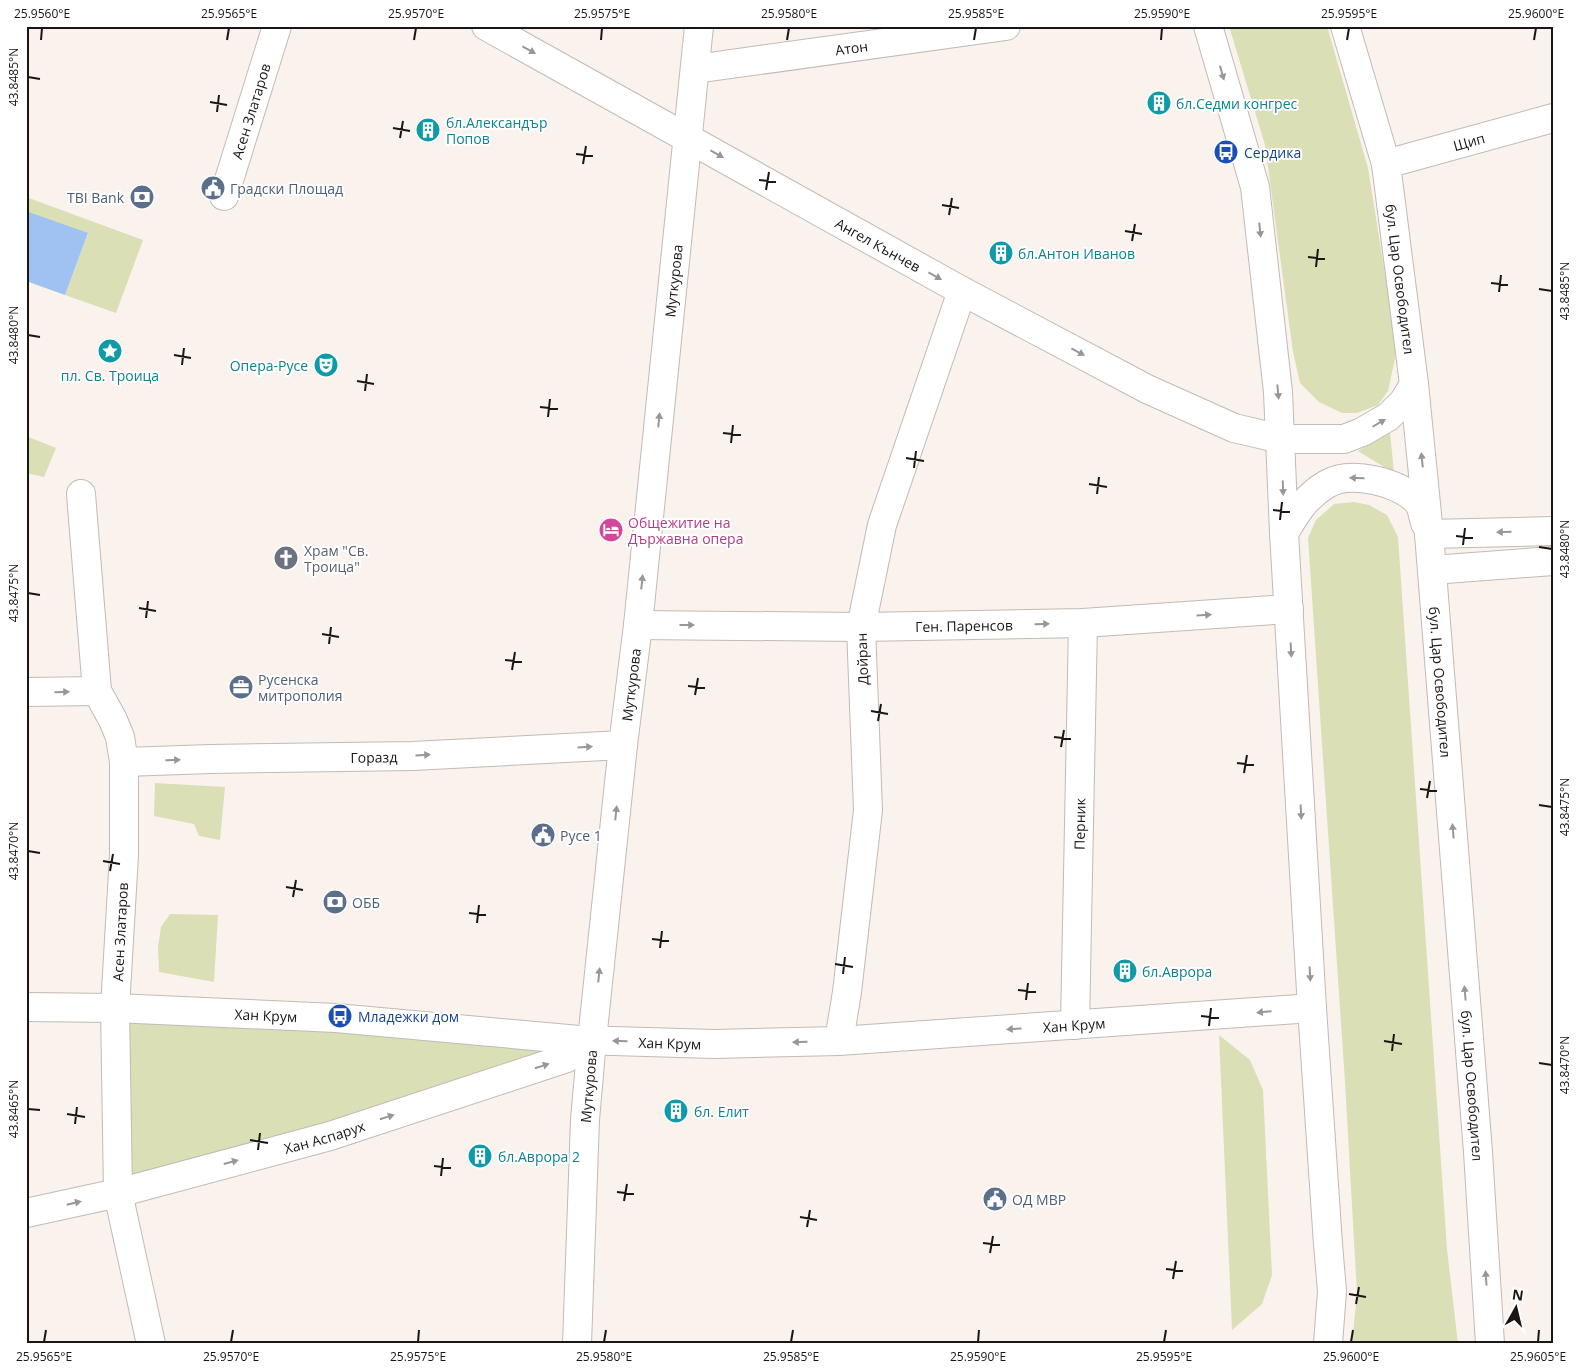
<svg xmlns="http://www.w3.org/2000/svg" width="1579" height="1370" font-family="'Open Sans',sans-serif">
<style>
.green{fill:#dbdfb6}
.water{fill:#9fc2f2}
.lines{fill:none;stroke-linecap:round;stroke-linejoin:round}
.minor-casing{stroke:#c2bab5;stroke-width:30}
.secondary-casing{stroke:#c2bab5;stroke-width:30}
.primary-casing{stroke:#c2bab5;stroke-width:30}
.minor{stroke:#fff;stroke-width:28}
.secondary{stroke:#fff;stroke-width:28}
.primary{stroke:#fff;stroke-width:28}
.oneway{fill:#989696}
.ticks{fill:none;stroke:#191615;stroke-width:2}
.labels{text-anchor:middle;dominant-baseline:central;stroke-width:4;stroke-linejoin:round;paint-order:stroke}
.street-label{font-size:14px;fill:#191615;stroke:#fff}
.culture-label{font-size:14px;fill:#0d838f;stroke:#fff;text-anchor:start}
.transit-label{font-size:14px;fill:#164399;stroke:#fff;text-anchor:start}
.service-label{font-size:14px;fill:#4e5e75;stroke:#fff;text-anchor:start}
.hotel-label{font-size:14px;fill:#b23c85;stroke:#fff;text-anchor:start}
.worship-label{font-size:14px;fill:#5b616d;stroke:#fff;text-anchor:start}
.neatline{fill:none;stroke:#191615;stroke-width:2}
.ticks-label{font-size:12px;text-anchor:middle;fill:#191615}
</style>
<rect width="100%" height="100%" fill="#faf2ed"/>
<g class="green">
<path d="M1229 26H1327L1368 168 1397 349 1388 391 1378 405 1357 413H1342L1319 402 1300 383 1293 352 1265 145Z"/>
<path d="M26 197 143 240 116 313 65 295 88 234 26 211Z"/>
<path d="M1390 432 1394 473 1358 451Z"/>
<path d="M26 436 56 448 44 477 26 473Z"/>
<path d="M1354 502 1369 505 1387 515 1398 537 1447 1249 1458 1344H1352L1357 1293 1345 1082 1308 538 1316 520 1334 504Z"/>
<path d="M155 783 225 787 220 840 199 836 194 824 154 816Z"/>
<path d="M170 914 218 915 214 982 159 972 158 947 161 927Z"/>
<path d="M115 1008 592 1040 118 1193Z"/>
<path d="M1219 1035 1250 1060 1263 1090 1272 1275 1262 1304 1232 1330Z"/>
</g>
<path class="water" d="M26 211 88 233 65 295 26 281Z"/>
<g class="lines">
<defs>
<g id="minor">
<path id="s1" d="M486 26 962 291 1147 389 1234 428 1281 439"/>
<path id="s2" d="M695 69 1006 26"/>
<path id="s3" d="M1386 164 1553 118"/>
<path id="s4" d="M224 196 277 26"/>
<path d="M81 494 97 691 113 720 120 737 124 762V855L115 1008 118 1193 151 1344"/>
<path d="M1429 534 1553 531"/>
<path d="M1432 570 1553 561"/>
<path id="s5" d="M638 625 861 627 1083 623 1289 609"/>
<path d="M26 692 97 691"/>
<path id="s6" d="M124 762 211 759 413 756 623 745"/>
<path id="s7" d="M1075 1025 1083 623"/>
<path d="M839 1041 847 992 868 810 861 627 882 525 962 291"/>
<path id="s8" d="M26 1213 118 1193 330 1136 567 1058 579 1040"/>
<path id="s9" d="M577 1344 585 1120 592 1040 623 745 638 625 699 26"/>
</g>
<g id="secondary">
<path id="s10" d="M26 1007 115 1008 336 1018 579 1040 714 1044 839 1041 1312 1008"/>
</g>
<g id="primary">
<path d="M1208 26 1255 187 1278 392 1284 533 1312 1008 1328 1244 1332 1291 1328 1344"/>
<path id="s11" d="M1345 26 1386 164 1414 384 1429 534 1478 1152 1490 1344"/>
<path d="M1281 439H1344L1362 432 1388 417 1404 401 1414 384"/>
<path d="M1284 533C1297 512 1305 497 1327 484 1351 470 1399 482 1417 501 1422 506 1423 517 1425 523"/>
</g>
</defs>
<use href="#minor" class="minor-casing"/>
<use href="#secondary" class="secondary-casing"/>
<use href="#primary" class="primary-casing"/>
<use href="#minor" class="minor"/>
<use href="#secondary" class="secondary"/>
<use href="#primary" class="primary"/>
</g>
<defs><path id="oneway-solid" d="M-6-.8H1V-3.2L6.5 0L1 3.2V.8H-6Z" transform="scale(1.25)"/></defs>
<g class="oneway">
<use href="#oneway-solid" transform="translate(529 50) rotate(29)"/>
<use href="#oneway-solid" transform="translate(1222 73) rotate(74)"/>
<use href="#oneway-solid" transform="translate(717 154) rotate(29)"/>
<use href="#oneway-solid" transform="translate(1260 230) rotate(84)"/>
<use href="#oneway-solid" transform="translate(935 276) rotate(29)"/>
<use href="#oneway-solid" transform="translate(1078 352) rotate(28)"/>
<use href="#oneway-solid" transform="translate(1278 392) rotate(85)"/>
<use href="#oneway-solid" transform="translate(659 420) rotate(-84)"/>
<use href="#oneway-solid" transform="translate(1379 423) rotate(-30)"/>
<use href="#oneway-solid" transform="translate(1422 460) rotate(-96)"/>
<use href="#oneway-solid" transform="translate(1357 478) rotate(-179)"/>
<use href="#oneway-solid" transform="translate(1283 488) rotate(88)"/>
<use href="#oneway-solid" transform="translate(1504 532) rotate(179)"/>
<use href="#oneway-solid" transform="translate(642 582) rotate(-84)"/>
<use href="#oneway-solid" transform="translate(1204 615) rotate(-4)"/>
<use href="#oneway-solid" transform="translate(1042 624) rotate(-1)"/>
<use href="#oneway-solid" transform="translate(687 625)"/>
<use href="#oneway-solid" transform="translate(1291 650) rotate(87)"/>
<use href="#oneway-solid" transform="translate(62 692) rotate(-1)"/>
<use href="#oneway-solid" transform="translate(585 747) rotate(-3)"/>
<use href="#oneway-solid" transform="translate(423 755) rotate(-3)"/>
<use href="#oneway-solid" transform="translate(173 760) rotate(-2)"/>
<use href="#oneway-solid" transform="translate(1301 812) rotate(87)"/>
<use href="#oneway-solid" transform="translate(616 813) rotate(-84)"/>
<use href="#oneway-solid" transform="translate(1453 831) rotate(-95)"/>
<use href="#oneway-solid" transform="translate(1310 974) rotate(87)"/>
<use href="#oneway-solid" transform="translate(599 975) rotate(-84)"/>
<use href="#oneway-solid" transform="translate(1465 993) rotate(-95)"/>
<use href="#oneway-solid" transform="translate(1264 1012) rotate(175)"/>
<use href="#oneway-solid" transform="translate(1014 1029) rotate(176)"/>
<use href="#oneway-solid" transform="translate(620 1041) rotate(-178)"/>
<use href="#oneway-solid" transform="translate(800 1042) rotate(179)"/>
<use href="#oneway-solid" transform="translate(542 1066) rotate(-18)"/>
<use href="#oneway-solid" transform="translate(387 1117) rotate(-18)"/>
<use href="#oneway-solid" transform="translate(231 1162) rotate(-15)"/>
<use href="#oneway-solid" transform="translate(74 1203) rotate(-13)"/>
<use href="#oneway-solid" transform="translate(1486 1278) rotate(-94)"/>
</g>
<path class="ticks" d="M41 40 42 28M227 40 229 28M414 40 416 28M601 40 602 28M787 40 789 28M974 40 976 28M1161 40 1162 28M1347 40 1349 28M1534 40 1536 28M28 77 40 79M210 102 227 105M217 112 219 95M393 128 410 131M400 138 403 121M576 154 593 156M583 164 586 146M759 180 776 182M766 190 769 172M942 205 959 208M949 215 952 198M1125 231 1142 234M1132 241 1135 224M1308 257 1325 259M1316 267 1318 249M1491 283 1508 285M1539 289 1552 291M1499 292 1501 275M28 335 40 337M174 355 191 358M182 365 184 348M357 381 374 384M365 391 367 374M540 407 558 409M548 417 550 399M723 433 741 435M731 443 733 425M906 458 924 461M914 468 916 451M1089 484 1107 487M1097 494 1099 477M1273 510 1290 512M1280 520 1282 502M1456 536 1473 538M1463 545 1465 528M1539 547 1552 549M28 593 40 595M139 608 156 611M146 618 148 601M322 634 339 637M329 644 331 627M505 660 522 662M512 670 515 652M688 686 705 688M695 695 698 678M871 711 888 714M878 721 881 704M1054 737 1071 739M1061 747 1064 730M1237 763 1254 765M1244 773 1247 755M1420 789 1437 791M1427 798 1430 781M1539 805 1552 807M28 851 40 853M103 861 120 864M110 871 113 854M286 887 303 890M293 897 296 880M469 913 486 915M477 923 479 905M652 939 669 941M660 948 662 931M835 964 853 967M843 974 845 957M1018 990 1036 992M1026 1000 1028 983M1201 1016 1219 1018M1209 1026 1211 1008M1384 1041 1402 1044M1392 1051 1394 1034M1539 1063 1552 1065M28 1109 40 1110M67 1114 85 1117M75 1124 77 1107M250 1140 268 1143M258 1150 260 1133M434 1166 451 1168M441 1176 443 1158M617 1192 634 1194M624 1201 627 1184M800 1217 817 1220M807 1227 810 1210M983 1243 1000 1245M990 1253 993 1236M1166 1269 1183 1271M1173 1279 1176 1261M1349 1294 1366 1297M1356 1304 1359 1287M44 1342 46 1330M231 1342 233 1330M418 1342 419 1330M604 1342 606 1330M791 1342 793 1330M978 1342 979 1330M1164 1342 1166 1330M1351 1342 1353 1330M1538 1342 1539 1330"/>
<defs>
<symbol id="building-disc" viewBox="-11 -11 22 22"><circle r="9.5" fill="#0f9aa8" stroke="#fff"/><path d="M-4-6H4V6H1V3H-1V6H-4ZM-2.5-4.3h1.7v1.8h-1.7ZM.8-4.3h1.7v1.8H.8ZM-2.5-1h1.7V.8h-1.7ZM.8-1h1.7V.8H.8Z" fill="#fff"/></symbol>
<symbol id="bus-disc" viewBox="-11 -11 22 22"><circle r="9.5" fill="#1a4fb4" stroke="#fff"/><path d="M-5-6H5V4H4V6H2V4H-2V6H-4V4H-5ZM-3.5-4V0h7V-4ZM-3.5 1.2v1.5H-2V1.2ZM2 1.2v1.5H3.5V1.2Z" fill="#fff"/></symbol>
<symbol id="civic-disc" viewBox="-11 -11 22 22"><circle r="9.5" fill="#5c6f8a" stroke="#fff"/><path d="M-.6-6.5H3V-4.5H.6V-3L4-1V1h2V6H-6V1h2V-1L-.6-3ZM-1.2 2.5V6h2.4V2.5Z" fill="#fff"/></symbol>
<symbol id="bank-disc" viewBox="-11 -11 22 22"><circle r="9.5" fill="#5c6f8a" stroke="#fff"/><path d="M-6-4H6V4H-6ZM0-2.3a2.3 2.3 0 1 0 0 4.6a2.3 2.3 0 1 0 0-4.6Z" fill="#fff"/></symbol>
<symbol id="sight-disc" viewBox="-11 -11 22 22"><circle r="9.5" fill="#0f9aa8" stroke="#fff"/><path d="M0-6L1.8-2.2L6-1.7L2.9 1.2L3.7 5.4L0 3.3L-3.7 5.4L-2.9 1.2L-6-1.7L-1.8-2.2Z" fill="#fff"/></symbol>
<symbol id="theatre-disc" viewBox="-11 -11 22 22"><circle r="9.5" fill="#0f9aa8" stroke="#fff"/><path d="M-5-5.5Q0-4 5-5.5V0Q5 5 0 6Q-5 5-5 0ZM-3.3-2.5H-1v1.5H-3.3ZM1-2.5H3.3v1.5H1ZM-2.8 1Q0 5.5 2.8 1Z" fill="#fff"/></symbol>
<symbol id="hotel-disc" viewBox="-11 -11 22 22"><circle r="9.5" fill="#d1479c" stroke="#fff"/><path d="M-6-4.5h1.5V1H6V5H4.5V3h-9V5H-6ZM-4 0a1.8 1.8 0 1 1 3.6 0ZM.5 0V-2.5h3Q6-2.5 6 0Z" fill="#fff"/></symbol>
<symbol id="church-disc" viewBox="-11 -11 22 22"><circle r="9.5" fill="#6b7280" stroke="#fff"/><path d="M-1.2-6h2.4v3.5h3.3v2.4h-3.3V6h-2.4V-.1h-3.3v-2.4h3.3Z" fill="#fff"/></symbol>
<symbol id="office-disc" viewBox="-11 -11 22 22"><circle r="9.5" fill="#5c6f8a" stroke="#fff"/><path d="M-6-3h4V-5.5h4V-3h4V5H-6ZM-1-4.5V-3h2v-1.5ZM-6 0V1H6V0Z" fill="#fff"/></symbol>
</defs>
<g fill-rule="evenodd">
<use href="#building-disc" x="1145" y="89" width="28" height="28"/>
<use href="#building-disc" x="414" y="116" width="28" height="28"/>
<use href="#bus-disc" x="1212" y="138" width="28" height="28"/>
<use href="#civic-disc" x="199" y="174" width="28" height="28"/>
<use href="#bank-disc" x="128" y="183" width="28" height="28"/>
<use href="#building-disc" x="987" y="239" width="28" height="28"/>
<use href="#sight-disc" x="96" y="337" width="28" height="28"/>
<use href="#theatre-disc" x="312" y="351" width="28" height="28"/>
<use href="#hotel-disc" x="597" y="516" width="28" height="28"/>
<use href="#church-disc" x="272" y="544" width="28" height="28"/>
<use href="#office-disc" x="227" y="673" width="28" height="28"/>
<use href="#civic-disc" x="529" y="821" width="28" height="28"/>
<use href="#bank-disc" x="321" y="888" width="28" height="28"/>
<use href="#building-disc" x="1111" y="957" width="28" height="28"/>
<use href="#bus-disc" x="326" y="1002" width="28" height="28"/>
<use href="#building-disc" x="662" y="1097" width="28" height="28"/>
<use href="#building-disc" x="466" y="1142" width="28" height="28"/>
<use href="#civic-disc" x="981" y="1185" width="28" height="28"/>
</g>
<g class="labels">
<g class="street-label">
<text stroke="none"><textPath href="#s2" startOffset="158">Атон</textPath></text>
<text stroke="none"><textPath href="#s4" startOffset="89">Асен Златаров</textPath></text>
<text stroke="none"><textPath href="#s3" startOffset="86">Щип</textPath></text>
<text stroke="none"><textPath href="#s1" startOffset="449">Ангел Кънчев</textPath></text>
<text stroke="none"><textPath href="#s11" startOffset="260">бул. Цар Освободител</textPath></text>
<text stroke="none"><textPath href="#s9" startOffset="1068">Муткурова</textPath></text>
<text stroke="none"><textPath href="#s5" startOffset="326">Ген. Паренсов</textPath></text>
<text transform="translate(862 659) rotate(-92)">Дойран</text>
<text stroke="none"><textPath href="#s11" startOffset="665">бул. Цар Освободител</textPath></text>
<text stroke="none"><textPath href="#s9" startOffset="662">Муткурова</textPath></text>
<text stroke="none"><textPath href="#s6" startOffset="250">Горазд</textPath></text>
<text stroke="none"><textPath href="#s7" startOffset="201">Перник</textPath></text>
<text transform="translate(120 932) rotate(-87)">Асен Златаров</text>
<text stroke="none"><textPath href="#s10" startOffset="240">Хан Крум</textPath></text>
<text stroke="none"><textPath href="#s10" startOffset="1050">Хан Крум</textPath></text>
<text stroke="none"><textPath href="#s10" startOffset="645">Хан Крум</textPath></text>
<text stroke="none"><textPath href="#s11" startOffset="1070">бул. Цар Освободител</textPath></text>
<text stroke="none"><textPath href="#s9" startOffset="258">Муткурова</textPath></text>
<text stroke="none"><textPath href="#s8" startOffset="308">Хан Аспарух</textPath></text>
</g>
<g class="culture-label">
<text x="1176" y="103">бл.Седми конгрес</text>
<text x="446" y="122">бл.Александър<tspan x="446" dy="16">Попов</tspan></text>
<text x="1018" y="253">бл.Антон Иванов</text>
<text x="308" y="365" text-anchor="end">Опера-Русе</text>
<text x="110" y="375" text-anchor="middle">пл. Св. Троица</text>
<text x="1142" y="971">бл.Аврора</text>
<text x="694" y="1111">бл. Елит</text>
<text x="498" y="1156">бл.Аврора 2</text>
</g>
<g class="transit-label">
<text x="1244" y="152">Сердика</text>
<text x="358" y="1016">Младежки дом</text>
</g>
<g class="service-label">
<text x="230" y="188">Градски Площад</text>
<text x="124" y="197" text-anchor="end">TBI Bank</text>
<text x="258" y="679">Русенска<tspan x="258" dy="16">митрополия</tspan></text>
<text x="560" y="835">Русе 1</text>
<text x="352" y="902">ОББ</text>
<text x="1012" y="1199">ОД МВР</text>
</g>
<g class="hotel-label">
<text x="628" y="522">Общежитие на<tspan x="628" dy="16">Държавна опера</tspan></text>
</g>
<g class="worship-label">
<text x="304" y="550">Храм "Св.<tspan x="304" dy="16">Троица"</tspan></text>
</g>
</g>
<rect width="1579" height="1370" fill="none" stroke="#ffffff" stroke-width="55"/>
<g transform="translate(1516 1308) rotate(8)" stroke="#ffffff" stroke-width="4" paint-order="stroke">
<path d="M0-4L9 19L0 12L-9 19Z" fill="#191615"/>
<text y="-8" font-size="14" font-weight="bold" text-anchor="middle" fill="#191615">N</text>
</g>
<rect x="28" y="28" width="1524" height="1314" class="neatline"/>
<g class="ticks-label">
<text x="42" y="18">25.9560°E</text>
<text x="229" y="18">25.9565°E</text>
<text x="416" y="18">25.9570°E</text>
<text x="602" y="18">25.9575°E</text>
<text x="789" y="18">25.9580°E</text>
<text x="976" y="18">25.9585°E</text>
<text x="1162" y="18">25.9590°E</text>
<text x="1349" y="18">25.9595°E</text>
<text x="1536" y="18">25.9600°E</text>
<text transform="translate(14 77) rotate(-90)" y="4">43.8485°N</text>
<text transform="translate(1565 291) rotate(-90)" y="4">43.8485°N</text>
<text transform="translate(14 335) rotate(-90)" y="4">43.8480°N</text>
<text transform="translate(1565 549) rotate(-90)" y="4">43.8480°N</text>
<text transform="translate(14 593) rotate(-90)" y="4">43.8475°N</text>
<text transform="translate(1565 807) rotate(-90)" y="4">43.8475°N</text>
<text transform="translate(14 851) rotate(-90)" y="4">43.8470°N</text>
<text transform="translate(1565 1065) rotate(-90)" y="4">43.8470°N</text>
<text transform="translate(14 1109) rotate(-90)" y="4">43.8465°N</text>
<text x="44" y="1361">25.9565°E</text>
<text x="231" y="1361">25.9570°E</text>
<text x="418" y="1361">25.9575°E</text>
<text x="604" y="1361">25.9580°E</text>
<text x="791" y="1361">25.9585°E</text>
<text x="978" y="1361">25.9590°E</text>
<text x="1164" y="1361">25.9595°E</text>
<text x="1351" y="1361">25.9600°E</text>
<text x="1538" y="1361">25.9605°E</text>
</g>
</svg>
